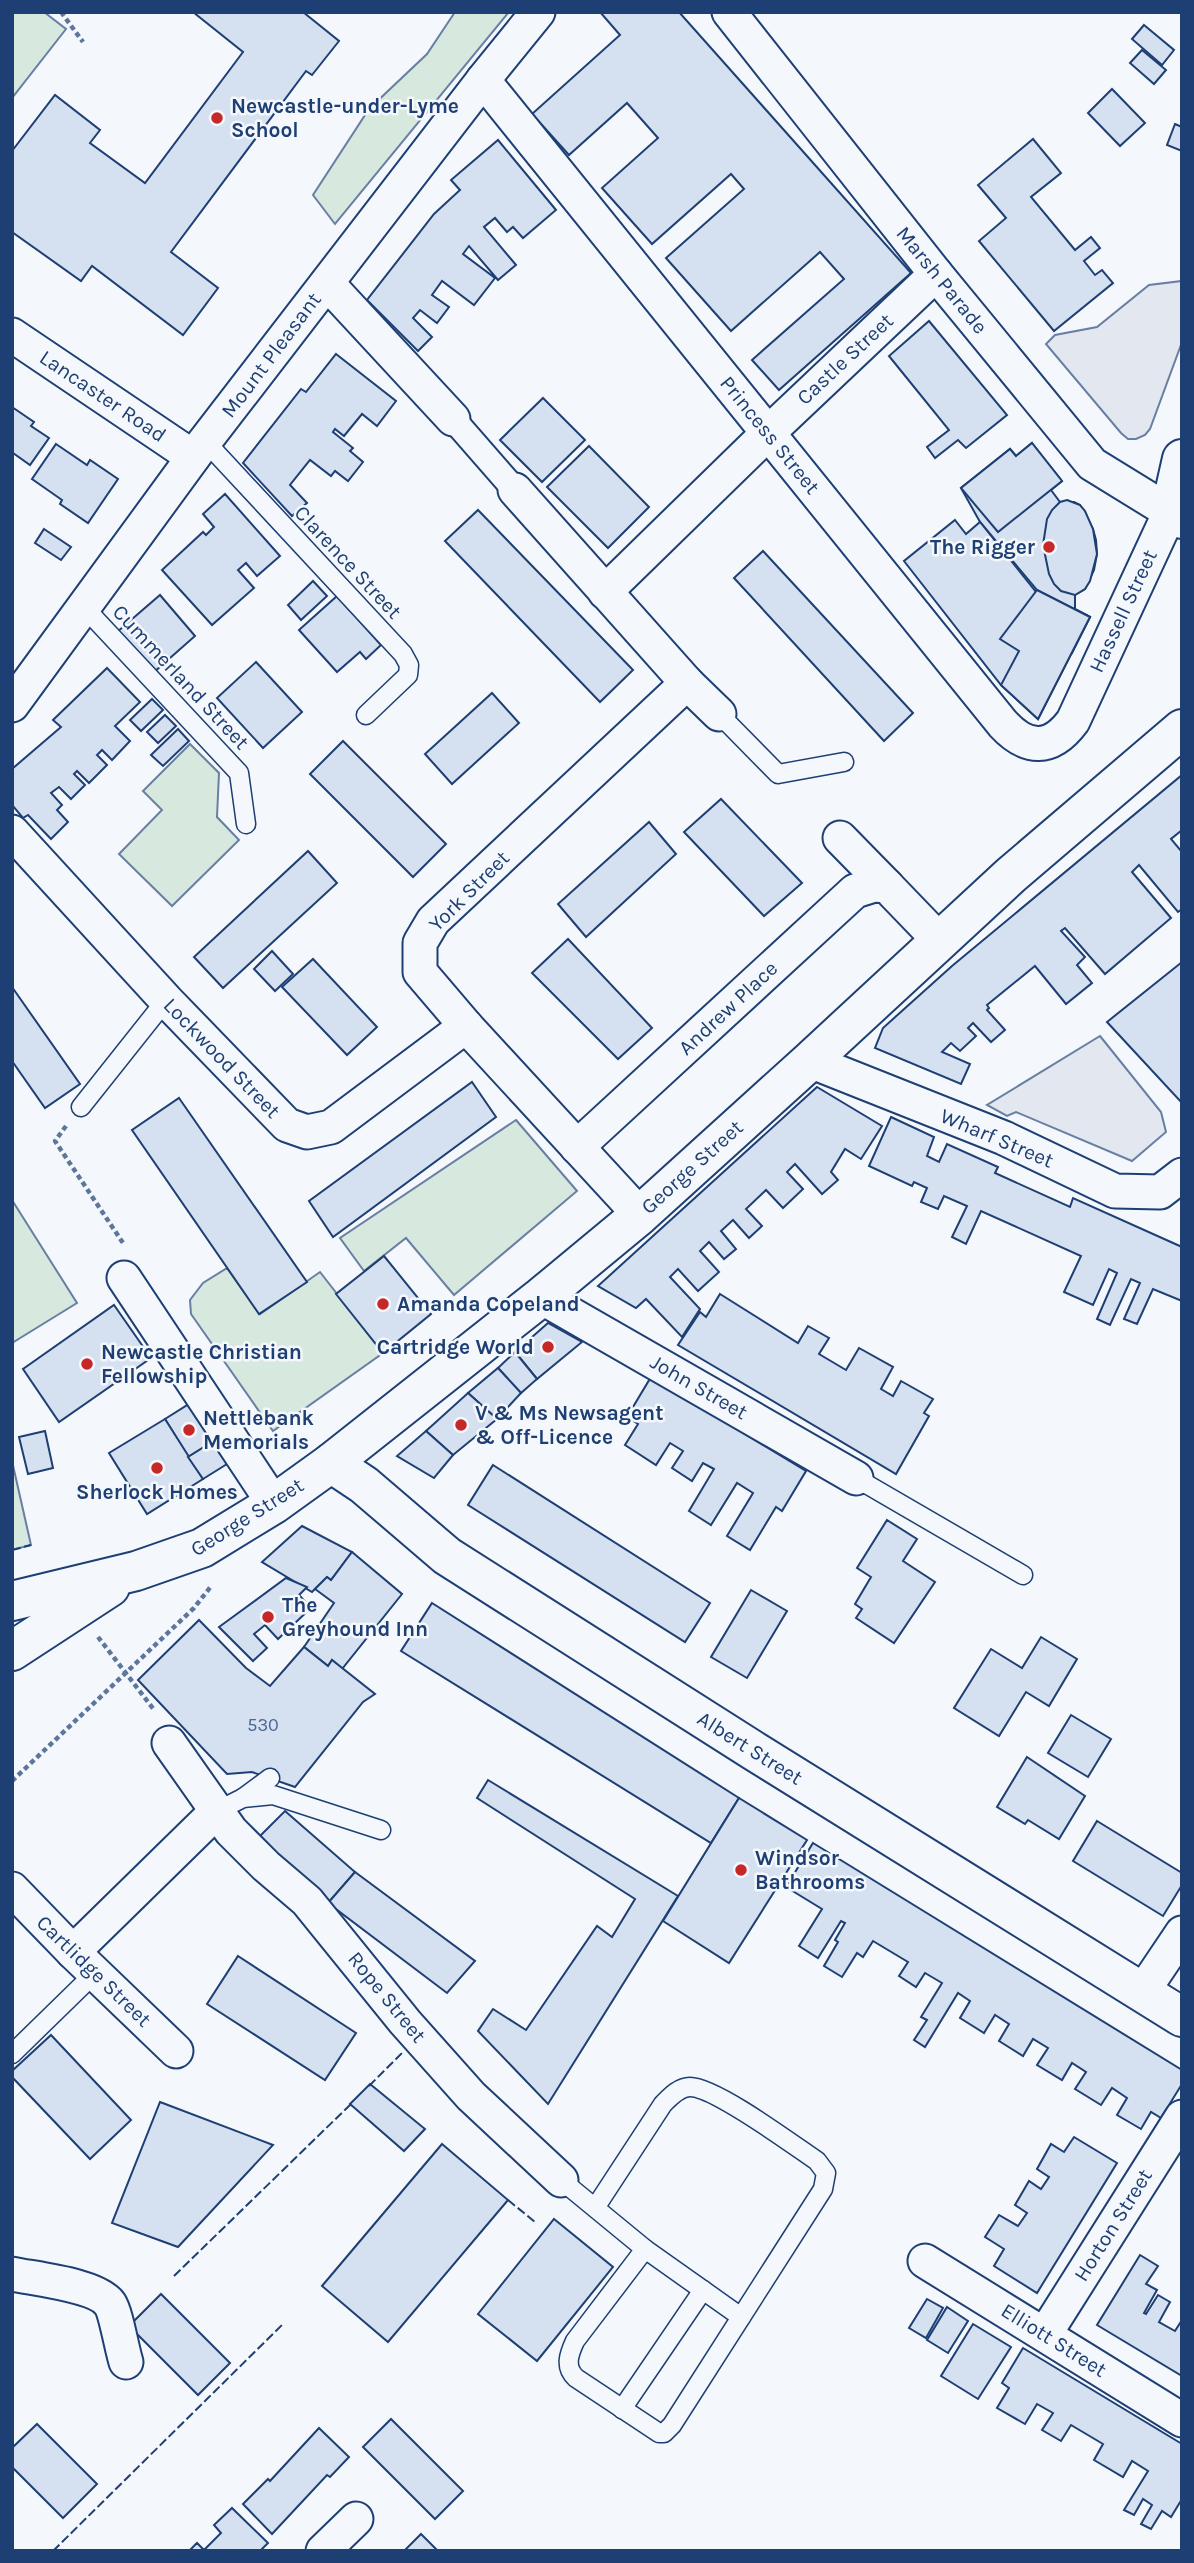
<svg xmlns="http://www.w3.org/2000/svg" width="1194" height="2563" font-family="Karla,sans-serif">
<style>
.green{fill:#d7e8df;stroke:#687fa3;stroke-width:2}
.parking{fill:#e3e8f0;stroke:#687fa3;stroke-width:2}
.building{fill:#d5e0f0;stroke:#1d3f73;stroke-width:2}
.lines{fill:none;stroke-linecap:round;stroke-linejoin:round}
.service-casing{stroke:#1d3f73;stroke-width:21}
.pedestrian-casing{stroke:#1d3f73;stroke-width:28}
.minor-casing{stroke:#1d3f73;stroke-width:37}
.tertiary-casing{stroke:#1d3f73;stroke-width:42}
.primary-casing{stroke:#1d3f73;stroke-width:42}
.path{stroke:#5e769c;stroke-width:4.5;stroke-dasharray:5 3.5;stroke-linecap:butt}
.service{stroke:#f4f7fb;stroke-width:18}
.pedestrian{stroke:#f4f7fb;stroke-width:24}
.minor{stroke:#f4f7fb;stroke-width:33}
.tertiary{stroke:#f4f7fb;stroke-width:38}
.primary{stroke:#f4f7fb;stroke-width:38}
.fence{stroke:#1d3f73;stroke-width:2;stroke-dasharray:9 3.5;stroke-linecap:butt}
.poi-dot{fill:#c62828;stroke:#f4f7fb;stroke-width:2.5}
.labels{text-anchor:middle;dominant-baseline:central;stroke-width:5;stroke-linejoin:round;paint-order:stroke}
.number-label{font-size:18px;fill:#4b6792}
.poi-label{font-size:21px;font-weight:bold;fill:#1d3f73;stroke:#f4f7fb;text-anchor:start}
.street-label{font-size:21px;fill:#1d3f73;stroke:#f4f7fb}
</style>
<rect width="100%" height="100%" fill="#f4f7fb"/>
<g class="green">
<path d="M12 12H44L66 29 12 98Z"/>
<path d="M455 12H509L335 224 313 195 369 109 427 54Z"/>
<path d="M190 744 219 773 217 817 239 840 172 906 119 854 162 810 143 791Z"/>
<path d="M516 1120 577 1191 454 1295 406 1238 364 1271 340 1238Z"/>
<path d="M12 1200 77 1303 12 1343Z"/>
<path d="M227 1268 260 1314 320 1272 383 1353 273 1431 191 1314 190 1300 203 1283Z"/>
<path d="M12 1461 31 1545 12 1550Z"/>
</g>
<g class="parking">
<path d="M1182 281V342L1150 429 1145 435 1136 439H1128L1121 433 1046 344 1055 335 1097 327 1149 285Z"/>
<path d="M1100 1036 1161 1112 1166 1132 1132 1161 1016 1112 1007 1116 987 1105Z"/>
</g>
<g class="building">
<path d="M193 12H303L339 41 312 75 306 71 171 252 218 288 183 335 92 266 81 281 12 232V151L55 95 100 130 90 143 145 183 243 52Z"/>
<path d="M600 12H679L911 273 779 390 752 360 844 279 820 252 731 331 666 258 744 189 731 174 652 244 602 188 658 138 627 103 569 155 532 114 620 35Z"/>
<path d="M1144 25 1174 50 1162 65 1132 39Z"/>
<path d="M1142 50 1166 70 1154 84 1130 63Z"/>
<path d="M1112 89 1145 123 1120 146 1088 113Z"/>
<path d="M1175 124 1182 127V151L1167 145Z"/>
<path d="M1033 139 1061 173 1031 197 1075 250 1091 237 1100 248 1084 261 1095 275 1102 270 1113 283 1054 331 979 241 1006 218 978 185Z"/>
<path d="M498 140 556 210 523 238 513 227 507 232 495 218 484 227 516 265 498 280 469 246 463 254 495 278 474 305 442 281 432 295 449 307 437 323 420 310 413 318 432 337 418 351 367 300 434 214 460 190 451 180Z"/>
<path d="M929 321 1007 415 966 448 958 440 935 458 927 447 949 430 889 356Z"/>
<path d="M336 354 396 401 377 426 362 414 344 436 335 429 333 432 353 448 350 451 363 462 348 481 335 471 331 476 310 460 290 485 307 503 292 516 243 463 301 389 306 392Z"/>
<path d="M543 398 585 440 542 482 500 440Z"/>
<path d="M12 407 34 422 31 426 49 438 30 465 13 453 12 455Z"/>
<path d="M1032 443 1062 481 1051 490 1060 502H1074L1080 505 1093 529 1096 540 1097 554 1094 570 1085 589 1075 595V609L1090 617 1072 653 1018 615 1037 590 980 522 961 488 1010 449 1016 456Z"/>
<path d="M1032 443 1062 481 998 532 961 488 1010 449 1016 456Z"/>
<path d="M56 444 87 465 90 460 118 479 88 523 60 504 62 500 32 479Z"/>
<path d="M589 446 649 507 608 548 547 487Z"/>
<path d="M225 494 280 556 257 576 246 563 238 570 254 588 212 625 162 570 203 532 206 535 214 527 203 514Z"/>
<path d="M1067 500 1080 505 1085 511 1093 529 1097 554 1090 581 1085 589 1075 595 1061 591 1054 584 1049 574 1043 545 1047 519 1052 510 1060 502Z"/>
<path d="M478 510 633 670 600 702 445 541Z"/>
<path d="M955 520 966 534 980 522 1036 592 1037 590 1090 617 1038 719 1001 685 904 561Z"/>
<path d="M44 529 71 547 61 560 35 543Z"/>
<path d="M763 551 913 713 884 741 734 578Z"/>
<path d="M313 581 327 596 301 620 288 605Z"/>
<path d="M1037 590 1090 617 1038 719 1001 685 1019 651 1000 639Z"/>
<path d="M160 595 195 636 153 673 117 632Z"/>
<path d="M337 596 381 645 366 659 360 652 337 672 299 630Z"/>
<path d="M256 662 302 712 263 748 217 698Z"/>
<path d="M107 668 140 702 115 726 130 741 112 760 102 750 97 755 107 765 89 783 77 771 74 774 85 785 71 799 59 787 51 793 62 805 57 810 68 822 51 839 28 815 23 818 12 805V769L61 727 53 720Z"/>
<path d="M492 693 519 723 452 784 425 754Z"/>
<path d="M152 699 163 710 141 731 130 720Z"/>
<path d="M165 715 176 726 158 743 147 732Z"/>
<path d="M178 729 189 741 163 766 151 755Z"/>
<path d="M343 741 446 844 413 877 310 774Z"/>
<path d="M1182 775V830L1171 839 1182 852V909L1178 912 1139 865 1132 872 1171 918 1105 974 1065 928 1061 931 1085 957 1077 965 1092 983 1066 1004 1035 966 987 1005 989 1008 987 1010 1005 1030 991 1042 973 1023 968 1028 976 1036 960 1051 951 1043 942 1052 970 1064 961 1084 875 1048 883 1028 952 966Z"/>
<path d="M721 799 802 883 764 916 684 832Z"/>
<path d="M649 822 676 854 586 937 558 904Z"/>
<path d="M308 851 337 883 223 988 194 957Z"/>
<path d="M568 939 652 1028 618 1059 532 973Z"/>
<path d="M272 951 293 974 275 991 254 969Z"/>
<path d="M313 959 377 1027 347 1055 282 987Z"/>
<path d="M1182 962V1103L1107 1022Z"/>
<path d="M12 987 80 1084 45 1108 12 1061Z"/>
<path d="M472 1082 496 1117 333 1237 309 1201Z"/>
<path d="M817 1087 882 1126 861 1159 845 1149 831 1172 838 1180 822 1194 795 1164 787 1172 803 1189 783 1208 766 1190 746 1209 762 1226 749 1238 733 1220 721 1231 736 1249 724 1259 709 1242 700 1251 719 1272 698 1291 678 1269 670 1277 700 1309 682 1337 646 1299 636 1308 598 1286Z"/>
<path d="M179 1098 307 1282 259 1314 132 1130Z"/>
<path d="M891 1117 934 1137 927 1156 939 1162 947 1144 998 1167 995 1173 1070 1207 1073 1198 1182 1247V1301L1153 1289 1137 1324 1124 1319 1140 1283 1131 1279 1110 1325 1097 1319 1117 1273 1109 1269 1093 1305 1064 1292 1081 1256 981 1211 966 1244 952 1237 967 1206 944 1196 938 1209 921 1202 927 1188 914 1182 912 1186 869 1166Z"/>
<path d="M384 1256 431 1314 383 1353 336 1294Z"/>
<path d="M720 1294 798 1343 808 1326 829 1338 819 1354 846 1370 859 1348 893 1367 881 1389 893 1396 901 1381 933 1399 924 1413 929 1416 896 1474 678 1345 700 1312 706 1317Z"/>
<path d="M114 1305 151 1358 59 1422 23 1369Z"/>
<path d="M548 1323 582 1342 537 1379 515 1352Z"/>
<path d="M515 1352 537 1379 521 1393 498 1368Z"/>
<path d="M498 1368 521 1393 497 1419 468 1393Z"/>
<path d="M651 1377 806 1471 782 1511 776 1507 750 1550 727 1536 753 1493 737 1483 711 1525 689 1511 714 1469 703 1463 692 1481 672 1468 683 1451 670 1443 656 1465 625 1445 638 1424 627 1417Z"/>
<path d="M468 1393 497 1419 453 1455 426 1431Z"/>
<path d="M189 1404 212 1442 188 1457 165 1419Z"/>
<path d="M165 1419 203 1479 147 1514 109 1453Z"/>
<path d="M45 1431 53 1468 28 1474 19 1437Z"/>
<path d="M426 1431 453 1455 434 1478 397 1456Z"/>
<path d="M212 1442 227 1464 203 1479 188 1457Z"/>
<path d="M493 1465 710 1603 685 1642 468 1505Z"/>
<path d="M887 1520 917 1539 903 1561 935 1582 894 1643 856 1618 862 1609 855 1604 871 1577 857 1568Z"/>
<path d="M302 1526 352 1552 331 1580 327 1577 312 1592 262 1562Z"/>
<path d="M352 1552 402 1594 342 1669 332 1660 328 1666 304 1647 334 1603 315 1589 327 1577 331 1580Z"/>
<path d="M286 1578 307 1587 299 1595 311 1608 278 1639 265 1625 254 1634 267 1648 253 1661 219 1627Z"/>
<path d="M751 1590 787 1611 747 1678 711 1657Z"/>
<path d="M432 1603 739 1798 711 1843 401 1651Z"/>
<path d="M199 1620 246 1668 270 1686 304 1647 328 1666 332 1660 375 1694 363 1702 295 1787 252 1772 227 1774 138 1680Z"/>
<path d="M1041 1637 1077 1659 1049 1706 1026 1692 999 1736 954 1708 991 1649 1022 1668Z"/>
<path d="M1071 1715 1111 1739 1088 1777 1048 1753Z"/>
<path d="M1027 1757 1085 1796 1059 1839 1028 1820 1025 1824 997 1807Z"/>
<path d="M488 1780 678 1896 548 2104 478 2031 493 2009 526 2030 597 1926 612 1937 635 1899 477 1798Z"/>
<path d="M739 1798 807 1840 729 1963 663 1921Z"/>
<path d="M285 1811 355 1872 328 1903 256 1840Z"/>
<path d="M1097 1821 1182 1873V1885L1163 1916 1073 1861Z"/>
<path d="M813 1843 1182 2070V2084L1161 2118 1151 2112 1141 2129 1117 2115 1127 2098 1112 2088 1101 2105 1075 2089 1086 2072 1072 2063 1062 2080 1037 2065 1048 2048 1033 2039 1023 2056 999 2041 1009 2024 995 2015 984 2033 960 2018 970 2001 958 1993 925 2047 914 2040 927 2020 921 2017 942 1983 925 1973 916 1987 899 1976 908 1962 873 1941 863 1957 857 1953 842 1977 824 1966 838 1942 835 1940 845 1923 841 1921 818 1958 799 1946 822 1909 786 1887Z"/>
<path d="M355 1872 475 1961 447 1993 328 1903Z"/>
<path d="M238 1956 356 2033 325 2080 207 2004Z"/>
<path d="M51 2035 131 2120 90 2159 12 2077V2071Z"/>
<path d="M370 2084 425 2129 404 2151 350 2104Z"/>
<path d="M160 2102 273 2145 178 2247 112 2223Z"/>
<path d="M1074 2137 1117 2163 1037 2293 994 2266 1004 2249 985 2237 999 2215 1018 2226 1027 2213 1015 2205 1029 2181 1041 2189 1049 2177 1037 2169 1051 2144 1064 2152Z"/>
<path d="M442 2144 508 2200 388 2342 322 2286Z"/>
<path d="M554 2219 613 2267 537 2361 478 2314Z"/>
<path d="M1140 2255 1158 2266 1146 2284 1157 2290 1144 2313 1146 2314 1158 2295 1170 2302 1159 2322 1175 2331 1182 2320V2376L1097 2325Z"/>
<path d="M161 2294 230 2363 198 2395 129 2326Z"/>
<path d="M927 2299 943 2308 926 2338 909 2328Z"/>
<path d="M947 2307 968 2321 948 2353 927 2340Z"/>
<path d="M973 2324 1011 2347 978 2399 941 2376Z"/>
<path d="M1023 2348 1182 2444V2499L1171 2517 1162 2511 1151 2529 1141 2524 1152 2505 1143 2499 1134 2515 1124 2510 1148 2471 1132 2461 1123 2477 1094 2460 1103 2444 1071 2425 1061 2441 1042 2430 1053 2413 1037 2404 1025 2424 997 2408 1009 2388 1002 2383Z"/>
<path d="M391 2419 463 2491 435 2519 363 2447Z"/>
<path d="M37 2424 97 2484 63 2518 12 2467V2448Z"/>
<path d="M319 2428 349 2457 330 2477 327 2475 272 2534 243 2504 268 2479 270 2481Z"/>
<path d="M232 2508 268 2543 260 2551H189L197 2543 204 2550 221 2533 214 2525Z"/>
<path d="M421 2534 438 2551H404Z"/>
</g>
<g class="lines">
<defs>
<g id="service">
<path d="M205 441 403 654 409 665 408 675 366 715"/>
<path d="M83 606 239 773 246 824"/>
<path d="M719 714 778 774 844 762"/>
<path d="M81 1107 166 1000"/>
<path d="M856 1478 1023 1575"/>
<path d="M243 1798 270 1778"/>
<path d="M217 1811 243 1798 273 1795 381 1830"/>
<path d="M12 2054 95 1973"/>
<path d="M561 2180 645 2249 575 2341C569 2354 564 2367 576 2378L659 2433H664L672 2425 823 2189 826 2173 817 2161C792 2144 715 2087 690 2087 679 2087 670 2097 663 2104L595 2208"/>
<path d="M645 2249 741 2317"/>
<path d="M622 2409 703 2290"/>
</g>
<path id="pedestrian" d="M453 419 515 490"/>
<g id="minor">
<path d="M483 80 1003 724C1027 750 1051 751 1073 721L1170 512 1092 464 936 274 729 12"/>
<path d="M327 283 453 419"/>
<path d="M12 335 193 457"/>
<path d="M515 490 687 683 719 714"/>
<path d="M605 592 768 433 936 274"/>
<path d="M12 705 205 441 483 80 538 12"/>
<path d="M12 832 166 1000 287 1125 307 1132 331 1127 466 1026"/>
<path d="M840 838 887 886"/>
<path d="M810 1061 1004 1138 1115 1191 1160 1192 1182 1175"/>
<path d="M577 1147 855 891 874 885 887 886 939 940"/>
<path d="M640 1215 466 1026 420 972V943L433 921 687 683"/>
<path d="M124 1278 274 1504"/>
<path d="M541 1297 856 1478"/>
<path d="M169 1743 231 1831 266 1866 307 1901 405 2022 471 2096 561 2180"/>
<path d="M12 1889 73 1952 176 2051"/>
<path d="M73 1952 217 1811"/>
<path d="M1143 1991 1182 1933"/>
<path d="M925 2261 1182 2420"/>
<path d="M12 2274C35 2279 97 2285 110 2304 116 2313 122 2350 126 2362"/>
<path d="M1045 2334 1182 2117"/>
<path d="M323 2551 356 2519"/>
</g>
<g id="tertiary">
<path d="M1182 459 1170 512 1182 519"/>
<path d="M331 1463 364 1485 447 1556 754 1751 1182 2017"/>
</g>
<g id="primary">
<path d="M12 1601 136 1571 202 1548 274 1504 331 1463 541 1297 640 1215 810 1061 1011 875 1182 729"/>
<path d="M12 1651 110 1587"/>
</g>
</defs>
<use href="#service" class="service-casing"/>
<use href="#pedestrian" class="pedestrian-casing"/>
<use href="#minor" class="minor-casing"/>
<use href="#tertiary" class="tertiary-casing"/>
<use href="#primary" class="primary-casing"/>
<g class="path">
<path d="M61 12 83 42"/>
<path d="M66 1126 55 1141 123 1243"/>
<path d="M98 1637 155 1711"/>
<path d="M12 1781 194 1608 212 1585"/>
</g>
<use href="#service" class="service"/>
<use href="#pedestrian" class="pedestrian"/>
<use href="#minor" class="minor"/>
<use href="#tertiary" class="tertiary"/>
<use href="#primary" class="primary"/>
<g class="fence">
<path d="M12 1550 31 1545"/>
<path d="M369 2086 404 2051"/>
<path d="M508 2200 535 2222"/>
<path d="M174 2276 352 2103"/>
<path d="M53 2551 283 2324"/>
</g>
</g>
<g class="poi-dot">
<circle cx="217" cy="118" r="7"/>
<circle cx="1049" cy="547" r="7"/>
<circle cx="383" cy="1304" r="7"/>
<circle cx="548" cy="1347" r="7"/>
<circle cx="87" cy="1364" r="7"/>
<circle cx="461" cy="1425" r="7"/>
<circle cx="189" cy="1430" r="7"/>
<circle cx="157" cy="1468" r="7"/>
<circle cx="268" cy="1617" r="7"/>
<circle cx="741" cy="1870" r="7"/>
</g>
<g class="labels">
<g class="number-label">
<text x="263" y="1725">530</text>
</g>
<g class="poi-label">
<text x="231" y="106">Newcastle-under-Lyme<tspan x="231" dy="24">School</tspan></text>
<text x="1035" y="547" text-anchor="end">The Rigger</text>
<text x="397" y="1304">Amanda Copeland</text>
<text x="534" y="1347" text-anchor="end">Cartridge World</text>
<text x="101" y="1352">Newcastle Christian<tspan x="101" dy="24">Fellowship</tspan></text>
<text x="475" y="1413">V &amp; Ms Newsagent<tspan x="475" dy="24">&amp; Off-Licence</tspan></text>
<text x="203" y="1418">Nettlebank<tspan x="203" dy="24">Memorials</tspan></text>
<text x="157" y="1492" text-anchor="middle">Sherlock Homes</text>
<text x="282" y="1605">The<tspan x="282" dy="24">Greyhound Inn</tspan></text>
<text x="755" y="1858">Windsor<tspan x="755" dy="24">Bathrooms</tspan></text>
</g>
<g class="street-label">
<text transform="translate(942 280) rotate(51)">Marsh Parade</text>
<text transform="translate(271 355) rotate(-53)">Mount Pleasant</text>
<text transform="translate(845 359) rotate(-43)">Castle Street</text>
<text transform="translate(103 396) rotate(34)">Lancaster Road</text>
<text transform="translate(770 435) rotate(51)">Princess Street</text>
<text transform="translate(348 562) rotate(47)">Clarence Street</text>
<text transform="translate(1123 611) rotate(-65)">Hassell Street</text>
<text transform="translate(181 677) rotate(47)">Cummerland Street</text>
<text transform="translate(469 891) rotate(-45)">York Street</text>
<text transform="translate(728 1008) rotate(-43)">Andrew Place</text>
<text transform="translate(222 1058) rotate(46)">Lockwood Street</text>
<text transform="translate(997 1138) rotate(23)">Wharf Street</text>
<text transform="translate(692 1167) rotate(-42)">George Street</text>
<text transform="translate(699 1387) rotate(30)">John Street</text>
<text transform="translate(247 1517) rotate(-32)">George Street</text>
<text transform="translate(750 1748) rotate(32)">Albert Street</text>
<text transform="translate(94 1971) rotate(44)">Cartlidge Street</text>
<text transform="translate(387 1997) rotate(51)">Rope Street</text>
<text transform="translate(1113 2225) rotate(-58)">Horton Street</text>
<text transform="translate(1054 2340) rotate(32)">Elliott Street</text>
</g>
</g>
<rect width="1194" height="2563" fill="none" stroke="#1d3f73" stroke-width="28"/>
</svg>
